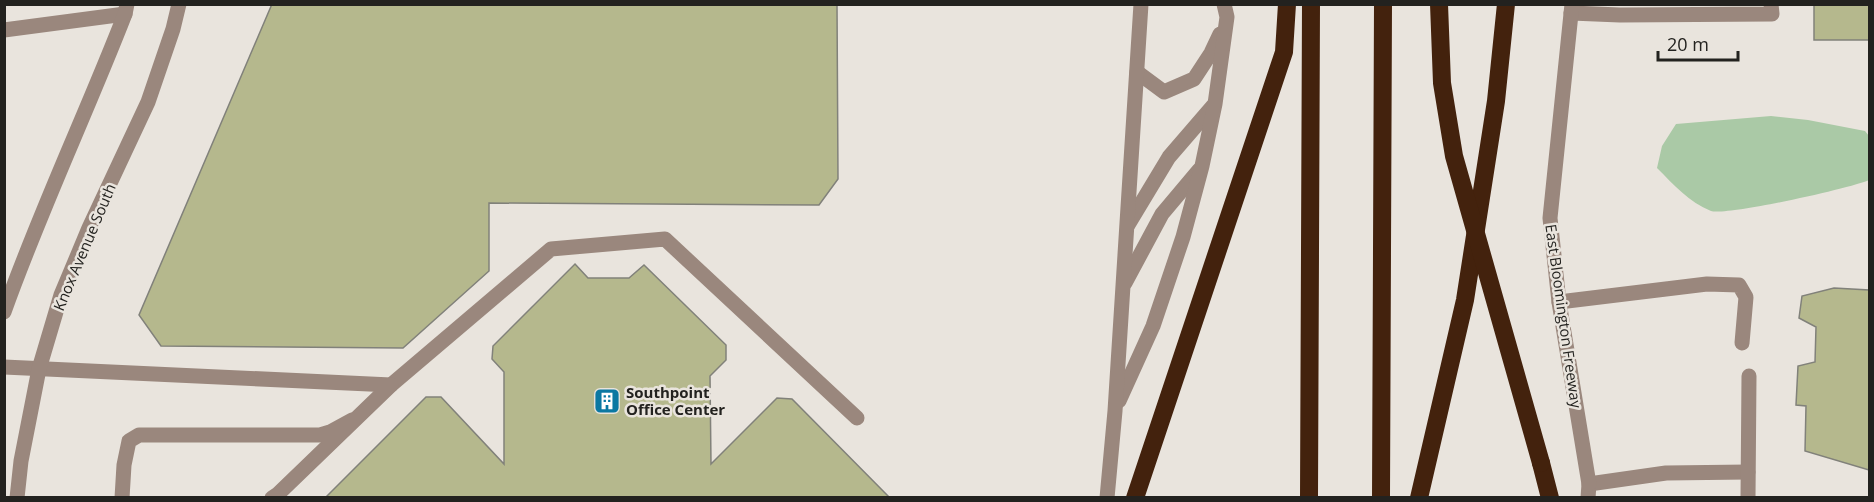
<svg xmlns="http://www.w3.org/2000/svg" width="1874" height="502" font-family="'Open Sans',sans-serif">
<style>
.water{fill:#aac9a6}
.building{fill:#b5b88d;stroke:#81817a;stroke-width:1.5}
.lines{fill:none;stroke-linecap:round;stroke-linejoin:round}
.service{stroke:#9a877d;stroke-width:15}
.minor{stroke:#9a877d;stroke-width:15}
.tertiary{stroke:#9a877d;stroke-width:15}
.motorway{stroke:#43220d;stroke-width:18}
.motorway-bridge{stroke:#43220d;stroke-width:18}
.labels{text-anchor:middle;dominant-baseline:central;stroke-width:5;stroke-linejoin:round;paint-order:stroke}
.street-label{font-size:15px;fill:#23221f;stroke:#e9e4dd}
.poi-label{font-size:15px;font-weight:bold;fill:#23221f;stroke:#e9e4dd;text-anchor:start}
</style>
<rect width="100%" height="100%" fill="#e9e4dd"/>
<path class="water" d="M1771 116 1808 120 1865 131 1869 136V180C1852 188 1726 216 1711 211 1689 202 1674 185 1657 168L1662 146 1676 124Z"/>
<g class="building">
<path d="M272 4H837L838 179 819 205 489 203V271L403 348 161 346 139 315Z"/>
<rect x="1814" y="4" width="55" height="36"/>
<path d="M575 264 588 278H629L644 265 726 345V360L710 376 711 464 777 398 792 399 890 498H325L426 397H441L504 464V372L492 359 493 346Z"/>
<path d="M1834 288 1869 290V470L1805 451 1806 406 1796 405 1798 366 1815 362 1816 327 1799 318 1802 296Z"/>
</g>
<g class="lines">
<g class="service">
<path d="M1571 13 1620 15 1772 14 1771 4"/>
<path d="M4 30 125 14"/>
<path d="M1137 72 1164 92 1194 79 1211 53 1220 34"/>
<path d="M1128 225 1169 157 1213 106"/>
<path d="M1125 283 1162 214 1199 170"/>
<path d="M1559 302 1707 284 1739 285 1746 297 1742 343"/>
<path d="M4 367 391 385 551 249 665 239 857 418"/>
<path d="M1119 401 1153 326 1183 237 1202 166 1215 104 1227 17 1224 4"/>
<path d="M122 498 124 465 129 441 139 435H320L330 432 352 420"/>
<path d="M272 498 278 494 391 385"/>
<path d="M1107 498 1115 411 1141 4"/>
<path d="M1588 498 1589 484 1666 473 1748 472"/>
<path d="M1748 498 1749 376"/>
</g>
<path class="minor" d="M1572 4 1550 218 1559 302 1589 484"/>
<g class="tertiary">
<path d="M4 312C40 211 86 114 125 14L127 4"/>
<path d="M17 498 21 461 39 369 61 295 89 228 148 102 173 29 179 4"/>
</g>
<g class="motorway">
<path d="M1541 463 1550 498"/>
<path d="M1135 498 1284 52 1287 4"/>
<path d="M1309 498 1311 4"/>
<path d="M1381 498 1383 4"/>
<path d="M1419 498 1465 300 1496 101 1506 4"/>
</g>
<path class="motorway-bridge" d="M1439 4 1442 83 1454 156 1541 463"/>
</g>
<defs>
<symbol id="building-square" viewBox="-11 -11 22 22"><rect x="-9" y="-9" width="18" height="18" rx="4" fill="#0b78a2" stroke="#e9e4dd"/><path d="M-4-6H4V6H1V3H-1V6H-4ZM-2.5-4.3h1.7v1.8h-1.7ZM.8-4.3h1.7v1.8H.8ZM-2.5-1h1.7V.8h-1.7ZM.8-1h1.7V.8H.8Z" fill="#fff"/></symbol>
</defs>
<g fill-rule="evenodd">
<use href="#building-square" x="592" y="386" width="30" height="30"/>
</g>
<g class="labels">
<g class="street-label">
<text transform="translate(84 247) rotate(-67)">Knox Avenue South</text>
<text transform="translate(1564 316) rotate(82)">East Bloomington Freeway</text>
</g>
<g class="poi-label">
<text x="626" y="392">Southpoint<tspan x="626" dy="17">Office Center</tspan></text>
</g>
</g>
<rect width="1874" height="502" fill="none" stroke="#23221f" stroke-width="12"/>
<path d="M1658 51v9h80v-9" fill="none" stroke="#23221f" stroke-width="3"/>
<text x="1667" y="51" font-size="18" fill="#23221f" stroke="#e9e4dd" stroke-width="4.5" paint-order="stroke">20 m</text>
</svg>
